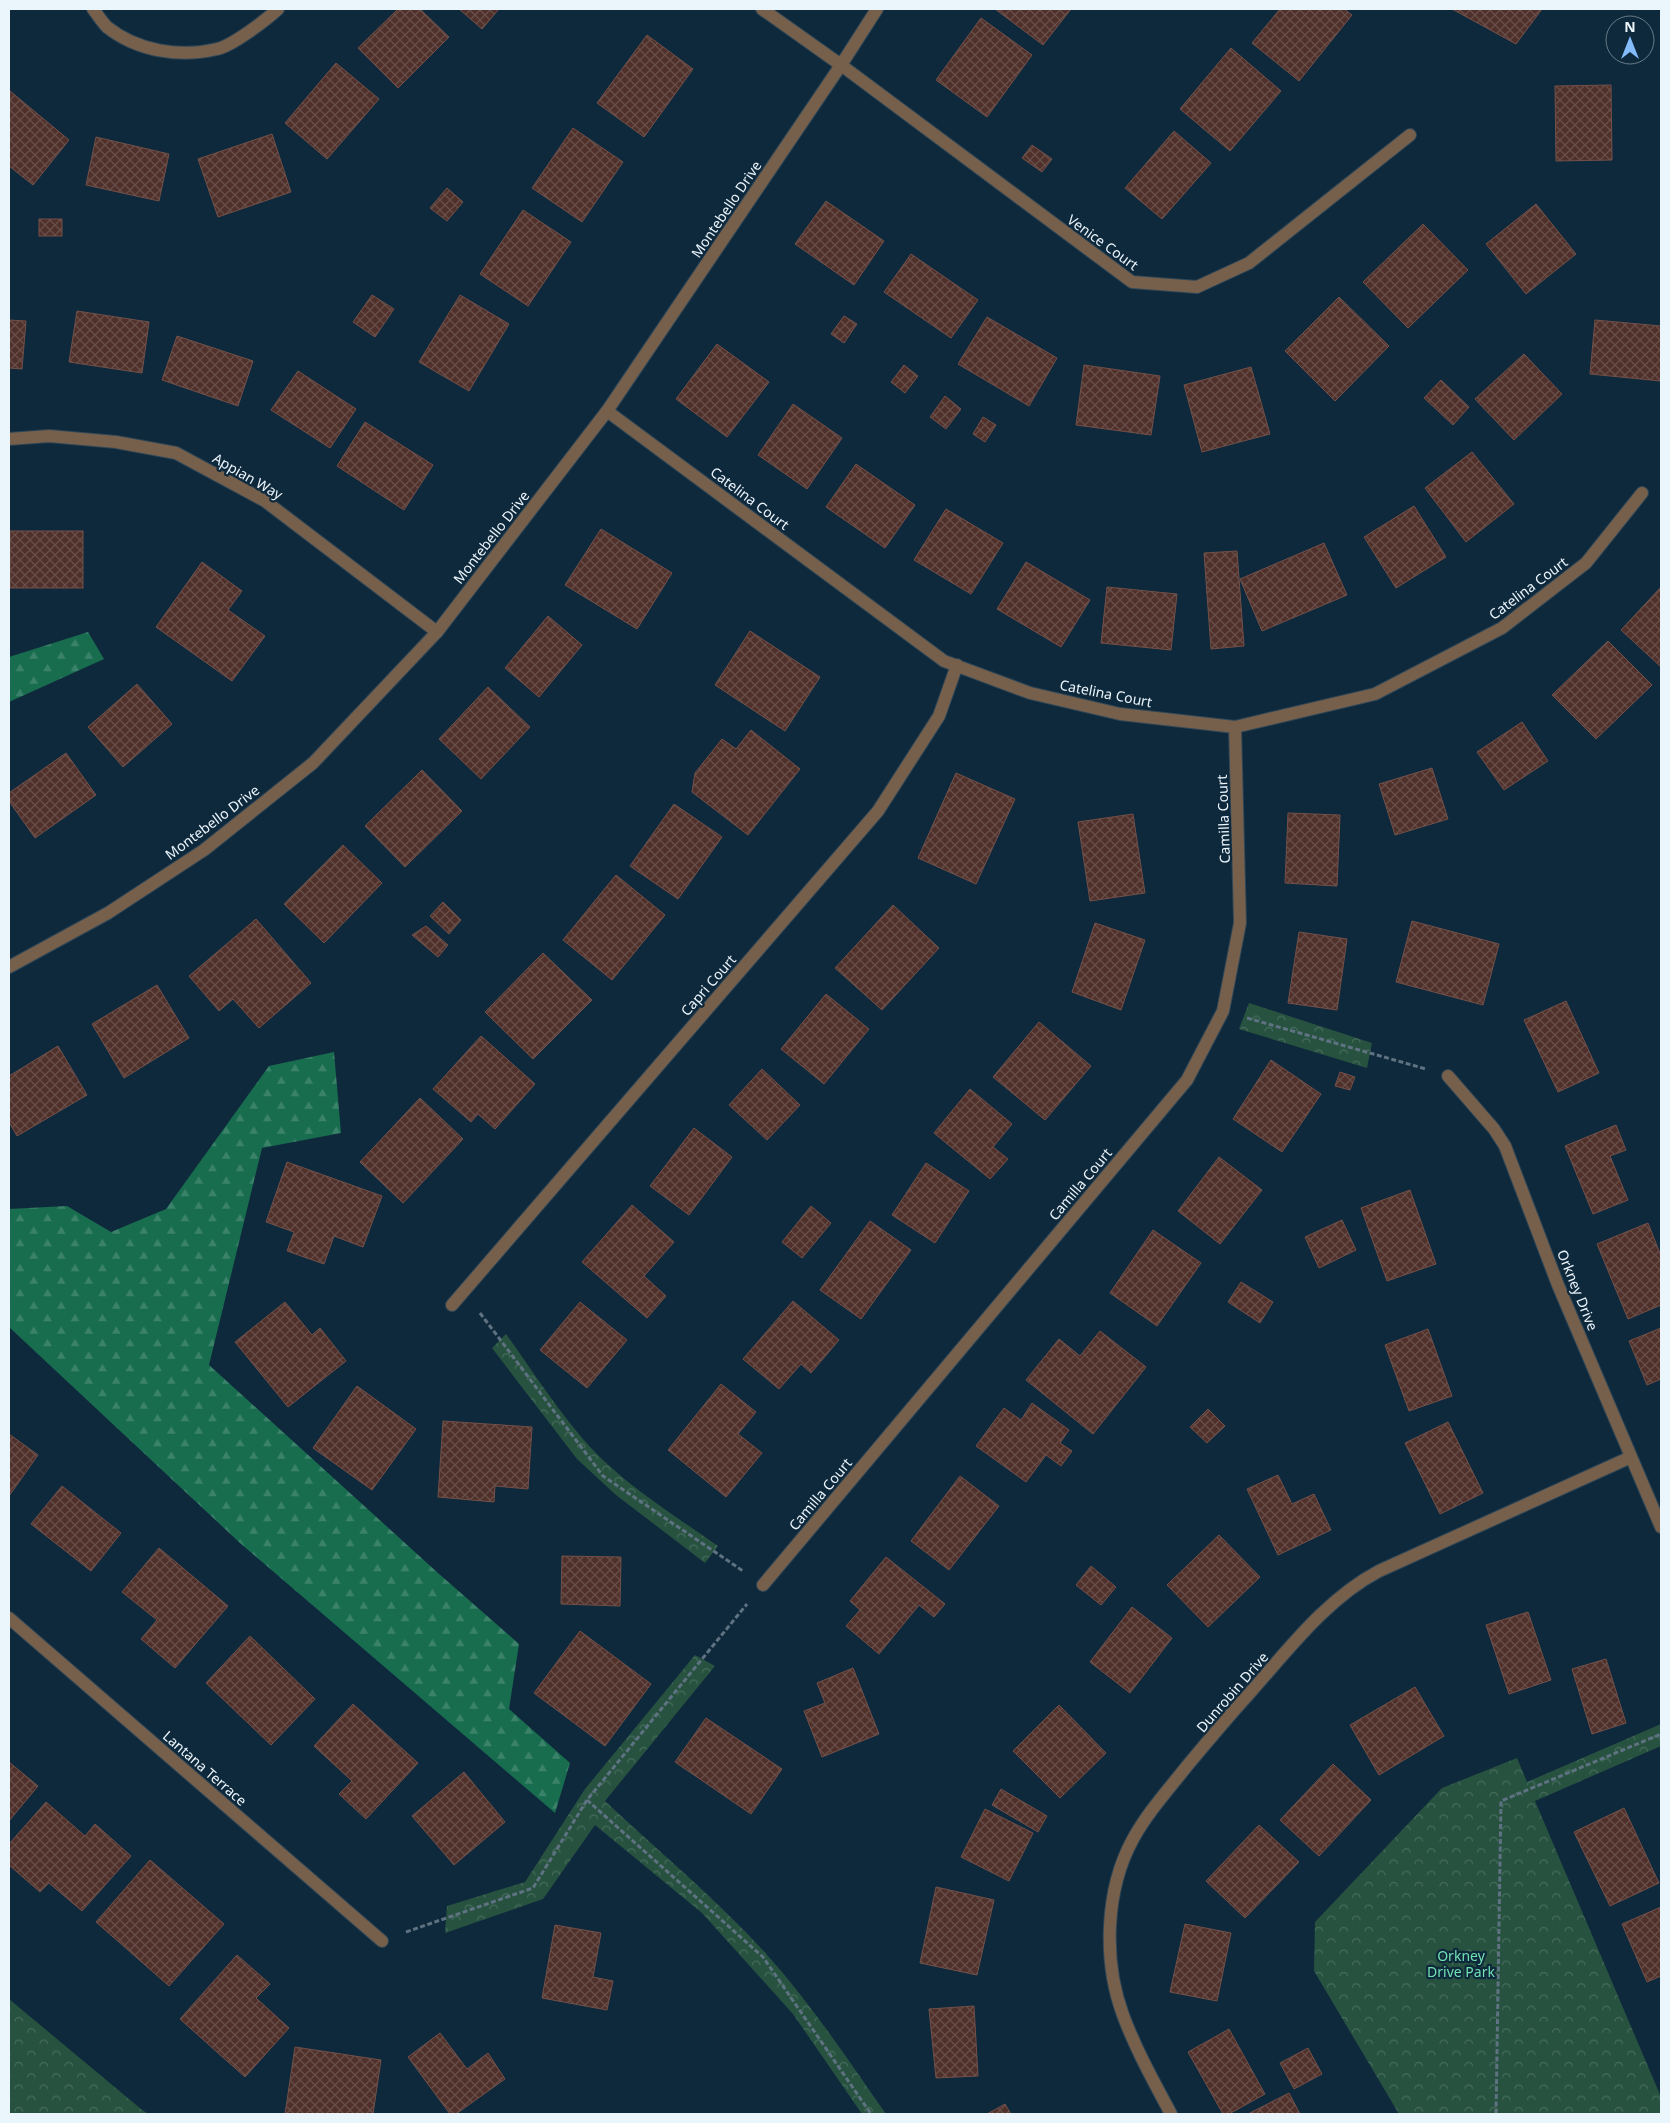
<svg xmlns="http://www.w3.org/2000/svg" width="1670" height="2123" font-family="'Noto Sans',sans-serif">
<style>
.forest{fill:url(#forest-firs)}
.park{fill:url(#park-crowns)}
.building{fill:url(#building-cross-hatch);stroke:#725049}
.lines{fill:none;stroke-linecap:round;stroke-linejoin:round}
.minor-casing{stroke:#2e4657;stroke-width:14}
.path{stroke:#5e7281;stroke-width:3;stroke-dasharray:5 2.5;stroke-linecap:butt}
.minor{stroke:#76604b;stroke-width:12}
.labels{text-anchor:middle;dominant-baseline:central;stroke-width:4.5;stroke-linejoin:round;paint-order:stroke}
.street-label{font-size:14px;fill:#ebf5fc;stroke:#0f293c}
.park-label{font-size:14px;fill:#72e1b2;stroke:#0f293c}
</style>
<defs>
<pattern id="forest-firs" width="22" height="20" patternUnits="userSpaceOnUse" patternTransform="scale(1.25)"><rect width="22" height="20" fill="#186d4f"/><path d="M5 1l3.5 6h-7zM16 11l3.5 6h-7z" fill="#3a8269"/></pattern>
<pattern id="park-crowns" width="20" height="18" patternUnits="userSpaceOnUse" patternTransform="scale(1.25)"><rect width="20" height="18" fill="#275240"/><path d="M2 6a3 3 0 1 1 6 0M12 15a3 3 0 1 1 6 0" fill="none" stroke="#466c5c"/></pattern>
<pattern id="building-cross-hatch" width="8" height="8" patternUnits="userSpaceOnUse" patternTransform="scale(1.25)"><rect width="8" height="8" fill="#50302a"/><path d="M0 0l8 8M0 8l8-8" fill="none" stroke="#694f4a"/></pattern>
</defs>
<rect width="100%" height="100%" fill="#0f293c"/>
<g class="forest">
<path d="M88 632 104 659 9 702V657Z"/>
<path d="M334 1052 341 1133 262 1148 209 1365 438 1573 519 1644 509 1709 570 1763 555 1813 240 1543 9 1327V1209L67 1206 111 1232 166 1209 269 1066Z"/>
</g>
<g class="park">
<path d="M1249 1003 1372 1043 1367 1068 1239 1029Z"/>
<path d="M506 1334C530 1367 552 1402 578 1433 616 1480 670 1512 718 1546L705 1563 616 1495 577 1459 492 1348Z"/>
<path d="M695 1655 715 1666 605 1801C659 1852 718 1900 768 1956 812 2005 848 2060 886 2114H862L793 2014 702 1913 595 1825 543 1899 445 1933 447 1906 525 1882 585 1789Z"/>
<path d="M1661 1724V1746L1535 1801 1661 2097V2114H1399L1314 1971 1315 1922 1442 1788 1517 1758 1527 1782Z"/>
<path d="M9 1999 141 2109 148 2114H9Z"/>
</g>
<g class="building">
<path d="M398 9H420L449 37 398 88 358 48Z"/>
<path d="M459 9H499L482 29Z"/>
<path d="M995 9H1071L1043 45Z"/>
<path d="M1280 9H1344L1352 15 1299 81 1252 43Z"/>
<path d="M1452 9H1542L1516 44Z"/>
<path d="M981 18 1032 55 987 117 936 80Z"/>
<path d="M647 35 693 69 644 137 597 103Z"/>
<path d="M1231 48 1281 91 1230 151 1180 109Z"/>
<path d="M336 63 379 99 327 159 285 123Z"/>
<path d="M1611 85 1612 160 1556 161 1555 86Z"/>
<path d="M10 91 69 140 33 185 9 166Z"/>
<path d="M573 128 623 162 582 222 532 188Z"/>
<path d="M1174 131 1211 163 1162 219 1125 188Z"/>
<path d="M272 134 291 192 218 217 198 159Z"/>
<path d="M96 137 169 154 159 201 86 185Z"/>
<path d="M1032 145 1052 159 1042 172 1022 158Z"/>
<path d="M447 188 463 202 447 221 430 208Z"/>
<path d="M826 201 884 241 854 285 795 244Z"/>
<path d="M1536 204 1576 254 1526 294 1486 244Z"/>
<path d="M523 210 571 242 528 306 480 274Z"/>
<rect x="39" y="219" width="23" height="17"/>
<path d="M1423 224 1468 270 1408 328 1363 282Z"/>
<path d="M911 254 978 300 951 338 884 292Z"/>
<path d="M372 295 394 309 375 337 353 322Z"/>
<path d="M460 295 509 324 469 391 419 362Z"/>
<path d="M1339 297 1389 346 1335 401 1285 351Z"/>
<path d="M77 311 149 322 142 373 69 362Z"/>
<path d="M844 316 857 324 844 343 831 334Z"/>
<path d="M987 317 1057 358 1029 406 958 364Z"/>
<path d="M9 320 26 321 22 369 9 368Z"/>
<path d="M1595 320 1661 326V381L1590 374Z"/>
<path d="M177 336 253 361 238 406 162 380Z"/>
<path d="M717 344 769 382 727 437 676 399Z"/>
<path d="M1524 354 1562 394 1514 440 1475 399Z"/>
<path d="M904 365 918 376 905 393 891 382Z"/>
<path d="M1084 365 1160 376 1151 435 1076 425Z"/>
<path d="M1251 367 1270 434 1202 452 1184 385Z"/>
<path d="M298 371 356 409 330 448 271 410Z"/>
<path d="M1441 380 1469 407 1453 425 1424 398Z"/>
<path d="M945 396 961 409 946 429 930 417Z"/>
<path d="M793 404 842 438 807 489 758 455Z"/>
<path d="M983 417 996 425 985 442 973 434Z"/>
<path d="M365 422 433 465 404 510 337 466Z"/>
<path d="M1472 452 1514 504 1466 542 1425 488Z"/>
<path d="M856 464 915 505 885 548 826 507Z"/>
<path d="M1414 506 1446 557 1396 588 1364 537Z"/>
<path d="M946 509 1003 543 971 594 914 560Z"/>
<path d="M601 529 672 573 637 629 565 585Z"/>
<rect x="10" y="531" width="73" height="57"/>
<path d="M1324 543 1347 595 1262 631 1240 579Z"/>
<path d="M1237 551 1244 646 1211 649 1204 553Z"/>
<path d="M202 562 242 591 228 610 265 636 232 681 156 627Z"/>
<path d="M1026 562 1090 600 1061 647 997 609Z"/>
<path d="M1107 587 1177 594 1171 650 1101 643Z"/>
<path d="M1661 587V667L1621 630Z"/>
<path d="M548 616 582 645 539 697 505 668Z"/>
<path d="M750 631 820 677 785 731 715 685Z"/>
<path d="M1608 641 1652 685 1596 739 1552 695Z"/>
<path d="M137 684 172 724 123 767 88 727Z"/>
<path d="M488 687 530 727 481 779 439 739Z"/>
<path d="M1522 722 1548 761 1504 790 1477 752Z"/>
<path d="M751 730 800 769 748 835 692 792 695 773 722 739 736 749Z"/>
<path d="M66 753 96 795 35 838 9 801V793Z"/>
<path d="M1432 768 1448 819 1395 835 1379 784Z"/>
<path d="M422 770 462 811 405 867 365 826Z"/>
<path d="M956 773 1015 799 976 884 918 858Z"/>
<path d="M674 804 722 837 678 899 630 866Z"/>
<path d="M1288 813 1340 815 1337 886 1285 883Z"/>
<path d="M1133 814 1145 893 1090 901 1078 822Z"/>
<path d="M343 845 382 883 324 943 284 904Z"/>
<path d="M616 875 665 915 612 980 563 940Z"/>
<path d="M443 902 461 920 449 934 430 916Z"/>
<path d="M893 905 939 948 882 1010 835 968Z"/>
<path d="M256 919 311 983 259 1028 233 999 219 1011 189 976Z"/>
<path d="M1412 921 1499 944 1483 1005 1396 982Z"/>
<path d="M1095 923 1145 940 1121 1010 1072 992Z"/>
<path d="M426 926 448 945 438 957 412 935Z"/>
<path d="M1299 932 1347 939 1337 1010 1288 1003Z"/>
<path d="M543 953 592 1000 533 1059 485 1012Z"/>
<path d="M157 985 189 1038 124 1078 92 1024Z"/>
<path d="M826 994 869 1029 824 1084 781 1049Z"/>
<path d="M1566 1001 1599 1073 1558 1092 1524 1020Z"/>
<path d="M1039 1022 1091 1066 1045 1120 993 1077Z"/>
<path d="M481 1036 535 1084 495 1129 478 1114 471 1122 433 1089Z"/>
<path d="M58 1046 87 1095 17 1136 9 1122V1076Z"/>
<path d="M1271 1060 1321 1094 1282 1152 1233 1119Z"/>
<path d="M762 1069 800 1105 767 1140 729 1105Z"/>
<path d="M1340 1072 1355 1077 1350 1090 1335 1086Z"/>
<path d="M970 1089 1012 1124 993 1147 1008 1159 990 1179 934 1133Z"/>
<path d="M420 1098 463 1139 403 1203 360 1162Z"/>
<path d="M1616 1125 1626 1150 1610 1156 1628 1200 1593 1214 1565 1146Z"/>
<path d="M694 1128 732 1157 689 1215 650 1186Z"/>
<path d="M1219 1157 1262 1190 1220 1244 1178 1211Z"/>
<path d="M287 1162 382 1196 363 1247 334 1236 324 1264 287 1251 294 1232 266 1222Z"/>
<path d="M926 1163 969 1191 935 1243 892 1215Z"/>
<path d="M1410 1190 1436 1264 1387 1281 1361 1208Z"/>
<path d="M632 1205 674 1242 644 1276 666 1296 647 1318 582 1262Z"/>
<path d="M811 1206 831 1223 802 1258 782 1242Z"/>
<path d="M1342 1220 1356 1250 1319 1268 1305 1237Z"/>
<path d="M870 1221 911 1250 861 1319 820 1290Z"/>
<path d="M1648 1223 1661 1256V1305L1628 1319 1597 1244Z"/>
<path d="M1153 1230 1201 1263 1157 1326 1110 1293Z"/>
<path d="M1241 1282 1273 1302 1260 1323 1228 1302Z"/>
<path d="M793 1301 839 1340 811 1373 801 1364 779 1389 743 1359Z"/>
<path d="M285 1302 312 1335 320 1328 346 1361 288 1407 235 1342Z"/>
<path d="M580 1302 627 1340 587 1388 540 1350Z"/>
<path d="M1661 1328V1379L1647 1385 1629 1341Z"/>
<path d="M1428 1329 1452 1396 1409 1411 1385 1345Z"/>
<path d="M1100 1331 1146 1367 1093 1434 1026 1380 1059 1339 1080 1356Z"/>
<path d="M721 1384 756 1412 738 1434 762 1453 726 1497 668 1450Z"/>
<path d="M357 1386 416 1429 372 1490 313 1448Z"/>
<path d="M1032 1403 1069 1430 1060 1443 1072 1451 1061 1466 1046 1455 1026 1482 976 1446 1004 1408 1021 1420Z"/>
<path d="M1208 1409 1225 1426 1207 1443 1190 1427Z"/>
<path d="M443 1421 532 1427 528 1489 495 1486 494 1502 438 1497Z"/>
<path d="M1448 1422 1483 1493 1440 1514 1405 1443Z"/>
<path d="M9 1434 38 1455 9 1496Z"/>
<path d="M1278 1475 1292 1504 1314 1494 1331 1530 1278 1555 1247 1489Z"/>
<path d="M960 1476 999 1506 949 1570 911 1541Z"/>
<path d="M62 1486 121 1533 91 1571 31 1524Z"/>
<path d="M1219 1535 1260 1577 1208 1627 1167 1585Z"/>
<path d="M159 1548 228 1606 175 1668 141 1639 157 1620 122 1592Z"/>
<path d="M562 1556 621 1557 620 1606 561 1604Z"/>
<path d="M886 1557 945 1604 934 1617 919 1605 879 1654 846 1626 860 1610 850 1601Z"/>
<path d="M1091 1566 1116 1587 1101 1605 1076 1585Z"/>
<path d="M1132 1607 1172 1638 1130 1693 1090 1662Z"/>
<path d="M1528 1612 1551 1680 1509 1694 1486 1625Z"/>
<path d="M580 1631 651 1684 605 1746 534 1693Z"/>
<path d="M250 1636 315 1699 271 1745 206 1683Z"/>
<path d="M1606 1659 1626 1723 1592 1734 1572 1669Z"/>
<path d="M853 1668 879 1734 822 1757 804 1711 825 1703 817 1683Z"/>
<path d="M1415 1687 1444 1736 1379 1775 1350 1725Z"/>
<path d="M353 1704 418 1763 366 1819 339 1794 352 1781 314 1746Z"/>
<path d="M1059 1705 1106 1753 1060 1798 1013 1751Z"/>
<path d="M706 1718 782 1769 751 1814 675 1762Z"/>
<path d="M9 1762 38 1786 9 1821Z"/>
<path d="M1333 1764 1371 1800 1319 1856 1280 1820Z"/>
<path d="M464 1772 505 1822 454 1865 412 1816Z"/>
<path d="M1001 1789 1047 1816 1038 1832 992 1805Z"/>
<path d="M46 1802 85 1836 95 1824 131 1856 82 1911 49 1883 40 1892 9 1865V1844Z"/>
<path d="M1624 1808 1659 1883 1610 1906 1574 1832Z"/>
<path d="M985 1809 1033 1833 1009 1881 961 1857Z"/>
<path d="M1259 1825 1299 1862 1245 1918 1206 1881Z"/>
<path d="M150 1860 224 1924 169 1986 96 1922Z"/>
<path d="M936 1887 994 1900 977 1975 920 1963Z"/>
<path d="M1661 1907V1976L1647 1982 1622 1924Z"/>
<path d="M1185 1924 1231 1933 1217 2001 1170 1992Z"/>
<path d="M555 1925 601 1933 593 1977 613 1981 607 2010 542 1998Z"/>
<path d="M237 1955 270 1984 256 1998 289 2028 245 2077 180 2019Z"/>
<path d="M974 2006 978 2076 936 2078 929 2009Z"/>
<path d="M1229 2029 1265 2094 1229 2114H1223L1188 2052Z"/>
<path d="M440 2033 467 2069 488 2053 505 2079 456 2114H450L408 2057Z"/>
<path d="M295 2047 381 2060 373 2114H285Z"/>
<path d="M1308 2048 1322 2074 1294 2089 1280 2063Z"/>
<path d="M1289 2093 1300 2114H1248Z"/>
<path d="M1005 2104 1011 2114H987Z"/>
</g>
<g class="lines">
<defs>
<g id="minor">
<path d="M93 9C97 14 102 22 107 27 137 51 180 58 217 49 232 46 266 20 278 9"/>
<path d="M762 9 841 65 1132 282 1197 287 1249 263 1410 135"/>
<path d="M607 411 944 661 1030 693 1120 714 1235 727 1375 694 1502 628 1586 563 1642 493"/>
<path d="M9 439 49 436 116 442 176 453 265 501 437 632"/>
<path d="M9 967 108 913 204 850 313 763 437 632 607 411 841 65 877 9"/>
<path d="M1448 1076 1494 1129 1505 1146 1558 1285 1661 1527"/>
<path d="M452 1305 878 811 939 716 957 665"/>
<path d="M763 1585 1187 1080 1223 1011 1240 923 1235 727"/>
<path d="M9 1618 382 1941"/>
<path d="M1171 2114C1154 2082 1136 2050 1123 2015 1103 1961 1105 1890 1133 1839 1148 1812 1168 1790 1187 1766 1207 1742 1227 1718 1248 1695 1288 1650 1326 1599 1379 1571L1631 1457"/>
</g>
</defs>
<use href="#minor" class="minor-casing"/>
<g class="path">
<path d="M1247 1018 1426 1069"/>
<path d="M480 1313 603 1476 743 1571"/>
<path d="M587 1800 763 1957 871 2114"/>
<path d="M406 1932 533 1888 587 1800 747 1604"/>
<path d="M1496 2114 1501 1801 1661 1734"/>
</g>
<use href="#minor" class="minor"/>
</g>
<g class="labels">
<g class="street-label">
<text transform="translate(726 209) rotate(-56)">Montebello Drive</text>
<text transform="translate(1103 242) rotate(36)">Venice Court</text>
<text transform="translate(248 476) rotate(30)">Appian Way</text>
<text transform="translate(750 498) rotate(37)">Catelina Court</text>
<text transform="translate(491 537) rotate(-52)">Montebello Drive</text>
<text transform="translate(1528 588) rotate(-37)">Catelina Court</text>
<text transform="translate(1106 693) rotate(11)">Catelina Court</text>
<text transform="translate(1223 819) rotate(-92)">Camilla Court</text>
<text transform="translate(212 822) rotate(-37)">Montebello Drive</text>
<text transform="translate(708 985) rotate(-49)">Capri Court</text>
<text transform="translate(1080 1184) rotate(-50)">Camilla Court</text>
<text transform="translate(1578 1290) rotate(68)">Orkney Drive</text>
<text transform="translate(820 1494) rotate(-50)">Camilla Court</text>
<text transform="translate(1232 1692) rotate(-49)">Dunrobin Drive</text>
<text transform="translate(205 1768) rotate(41)">Lantana Terrace</text>
</g>
<g class="park-label">
<text x="1461" y="1955">Orkney<tspan x="1461" dy="16">Drive Park</tspan></text>
</g>
</g>
<rect width="1670" height="2123" fill="none" stroke="#ebf5fc" stroke-width="20"/>
<g transform="translate(1630 40)"><circle r="24" fill="#0f293c" stroke="#677b89"/>
<path d="M0-4L9 19L0 12L-9 19Z" fill="#84bcfb"/>
<text y="-8" font-size="14" font-weight="bold" text-anchor="middle" fill="#ebf5fc">N</text>
</g>
</svg>
